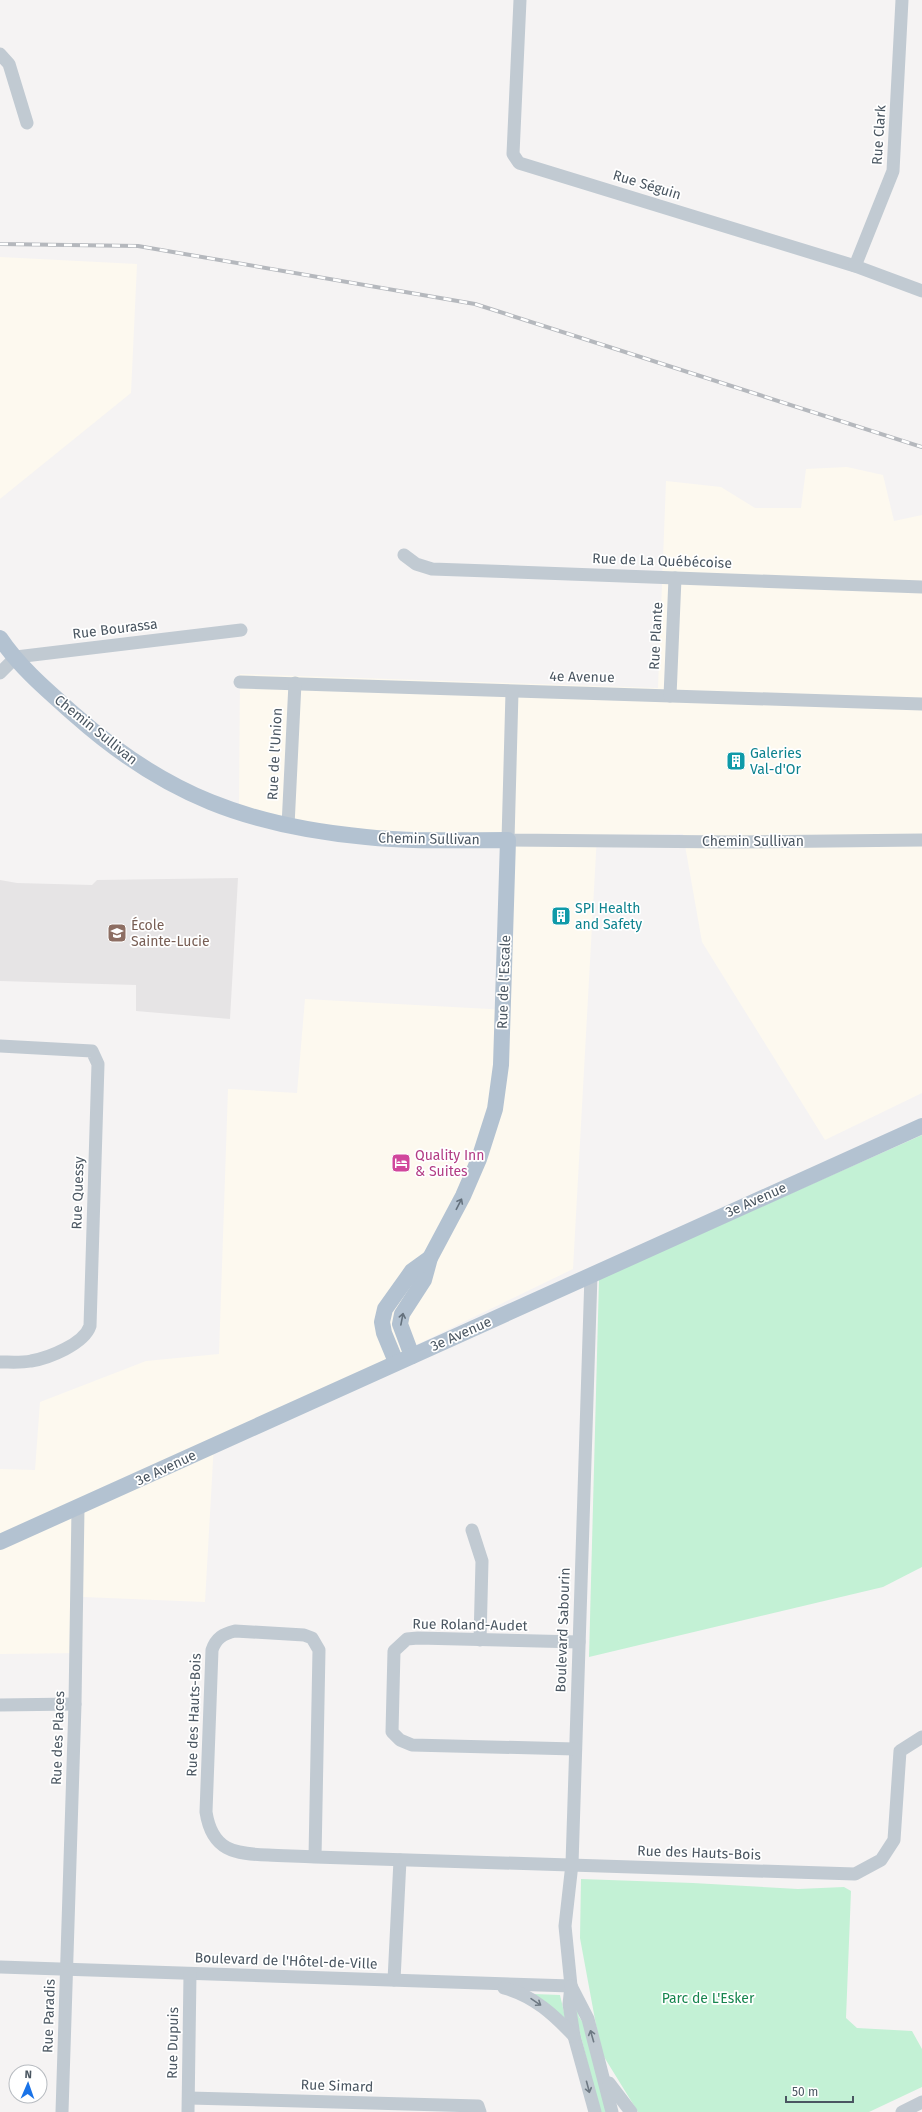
<svg xmlns="http://www.w3.org/2000/svg" width="922" height="2112" font-family="'Fira Sans',sans-serif">
<style>
.commercial{fill:#fdf9ef}
.education{fill:#e6e4e5}
.green{fill:#c3f1d5}
.lines{fill:none;stroke-linecap:round;stroke-linejoin:round}
.minor{stroke:#c1cad2;stroke-width:13}
.major{stroke:#b3c2d1;stroke-width:16}
.rail-casing{stroke:#b5b8bd;stroke-width:4}
.rail{stroke:#fff;stroke-width:2.5;stroke-dasharray:8;stroke-linecap:butt}
.oneway{stroke:#64717d}
.oneway2{stroke:#6e7983}
.labels{text-anchor:middle;dominant-baseline:central;stroke-width:3.5;stroke-linejoin:round;paint-order:stroke}
.street-label{font-size:14px;fill:#4a5661;stroke:#fff}
.culture-label{font-size:14px;fill:#0d838f;stroke:#fff;text-anchor:start}
.education-label{font-size:14px;fill:#785e54;stroke:#fff;text-anchor:start}
.hotel-label{font-size:14px;fill:#b23c85;stroke:#fff;text-anchor:start}
.park-label{font-size:14px;fill:#17864f;stroke:#fff}
</style>
<rect width="100%" height="100%" fill="#f5f3f3"/>
<g class="commercial">
<path d="M0 257 137 264 131 393 0 499Z"/>
<path d="M847 467 883 475 894 521 922 515V1093L825 1140 702 942 683 834 597 835 573 1269 214 1443 205 1602 83 1597 82 1653 0 1654V1469L35 1470 40 1402 146 1361 219 1354 228 1089 297 1093 305 999 508 1010 513 837 303 827 239 810 240 674 658 688 666 481 721 487 755 508H801L806 469Z"/>
</g>
<path class="education" d="M238 878 230 1019 136 1011V985L0 981V880L17 883 92 885 97 880Z"/>
<g class="green">
<path d="M922 1135V1567L883 1587 589 1657 599 1279Z"/>
<path d="M581 1879 693 1883 798 1889 844 1887 851 1891 846 2018 857 2028 912 2031 922 2049V2087L869 2112H638L601 2052 580 1938Z"/>
<path d="M534 1994 560 1995 566 2021Z"/>
<path d="M572 2001H575L579 2017 587 2028 608 2112H600Z"/>
</g>
<g class="lines">
<g class="minor">
<path d="M520 0 513 154 519 163 855 266 922 291"/>
<path d="M0 54 9 64 27 123"/>
<path d="M855 266 893 171 902 0"/>
<path d="M404 555 416 564 432 569 922 587"/>
<path d="M0 673 16 657 241 630"/>
<path d="M240 682 922 704"/>
<path d="M512 692 508 840 732 842 922 840"/>
<path d="M670 696 675 578"/>
<path d="M288 826 295 683"/>
<path d="M0 1046 92 1051 98 1064 90 1326C84 1344 49 1358 31 1361 21 1363 10 1362 0 1362"/>
<path d="M591 1275 572 1864 565 1926 571 1986 569 2004 574 2036 595 2112"/>
<path d="M472 1530 482 1561 480 1640"/>
<path d="M0 1705 75 1704"/>
<path d="M575 1749 412 1745 400 1740 392 1732 394 1651 407 1639 418 1638 579 1642"/>
<path d="M315 1857C299 1856 284 1856 268 1855 235 1854 212 1851 206 1812L212 1650C216 1638 223 1634 235 1631L304 1635 312 1638 319 1650 315 1857 855 1874 881 1860 894 1840 900 1751 922 1737"/>
<path d="M0 1967 571 1986"/>
<path d="M394 1980 400 1860"/>
<path d="M571 1986 588 2019 612 2112"/>
<path d="M504 1988C534 1996 554 2015 574 2036"/>
<path d="M609 2083 631 2112"/>
<path d="M189 2098 478 2106 480 2112"/>
<path d="M62 2112 75 1704 78 1508"/>
<path d="M188 2112 190 1974"/>
<path d="M902 2112 922 2102"/>
</g>
<g class="major">
<path d="M0 638C20 668 49 692 76 716 165 795 249 826 366 837 413 842 461 840 508 840L501 1065 495 1109 479 1159 463 1196 430 1258 424 1280 402 1314 400 1324 412 1356"/>
<path d="M396 1362 384 1333 382 1322 385 1309 412 1271 430 1258"/>
<path d="M0 1542 922 1126"/>
</g>
<defs>
<path id="rail" d="M0 244 138 246 475 304 922 447"/>
</defs>
<use href="#rail" class="rail-casing"/>
<use href="#rail" class="rail"/>
</g>
<defs><path id="oneway-shaft" d="M-6 0H5M1.5-3L5.5 0L1.5 3" fill="none" stroke-width="1.6" stroke-linecap="round" stroke-linejoin="round"/></defs>
<g class="oneway">
<use href="#oneway-shaft" transform="translate(459 1204) rotate(-63)"/>
<use href="#oneway-shaft" transform="translate(402 1319) rotate(-79)"/>
</g>
<g class="oneway2">
<use href="#oneway-shaft" transform="translate(536 2002) rotate(34)"/>
<use href="#oneway-shaft" transform="translate(592 2036) rotate(-106)"/>
<use href="#oneway-shaft" transform="translate(588 2087) rotate(75)"/>
</g>
<defs>
<symbol id="building-square" viewBox="-11 -11 22 22"><rect x="-9" y="-9" width="18" height="18" rx="4" fill="#0f9aa8" stroke="#fff"/><path d="M-4-6H4V6H1V3H-1V6H-4ZM-2.5-4.3h1.7v1.8h-1.7ZM.8-4.3h1.7v1.8H.8ZM-2.5-1h1.7V.8h-1.7ZM.8-1h1.7V.8H.8Z" fill="#fff"/></symbol>
<symbol id="school-square" viewBox="-11 -11 22 22"><rect x="-9" y="-9" width="18" height="18" rx="4" fill="#8d6e63" stroke="#fff"/><path d="M0-5L7-2L0 1L-7-2ZM-4 1L0 2.5L4 1V4Q0 6-4 4Z" fill="#fff"/></symbol>
<symbol id="hotel-square" viewBox="-11 -11 22 22"><rect x="-9" y="-9" width="18" height="18" rx="4" fill="#d1479c" stroke="#fff"/><path d="M-6-4.5h1.5V1H6V5H4.5V3h-9V5H-6ZM-4 0a1.8 1.8 0 1 1 3.6 0ZM.5 0V-2.5h3Q6-2.5 6 0Z" fill="#fff"/></symbol>
</defs>
<g fill-rule="evenodd">
<use href="#building-square" x="725" y="750" width="22" height="22"/>
<use href="#building-square" x="550" y="905" width="22" height="22"/>
<use href="#school-square" x="106" y="922" width="22" height="22"/>
<use href="#hotel-square" x="390" y="1152" width="22" height="22"/>
</g>
<g class="labels">
<g class="street-label">
<text transform="translate(879 135) rotate(-86)">Rue Clark</text>
<text transform="translate(647 185) rotate(17)">Rue Séguin</text>
<text transform="translate(662 561) rotate(2)">Rue de La Québécoise</text>
<text transform="translate(115 629) rotate(-7)">Rue Bourassa</text>
<text transform="translate(656 636) rotate(-87)">Rue Plante</text>
<text transform="translate(582 677) rotate(1)">4e Avenue</text>
<text transform="translate(96 730) rotate(39)">Chemin Sullivan</text>
<text transform="translate(275 754) rotate(-87)">Rue de l'Union</text>
<text transform="translate(429 839) rotate(1)">Chemin Sullivan</text>
<text x="753" y="841">Chemin Sullivan</text>
<text transform="translate(504 982) rotate(-88)">Rue de l'Escale</text>
<text transform="translate(78 1193) rotate(-88)">Rue Quessy</text>
<text transform="translate(756 1200) rotate(-24)">3e Avenue</text>
<text transform="translate(461 1334) rotate(-24)">3e Avenue</text>
<text transform="translate(166 1468) rotate(-25)">3e Avenue</text>
<text transform="translate(470 1625) rotate(1)">Rue Roland-Audet</text>
<text transform="translate(563 1630) rotate(-88)">Boulevard Sabourin</text>
<text transform="translate(194 1715) rotate(-88)">Rue des Hauts-Bois</text>
<text transform="translate(58 1738) rotate(-88)">Rue des Places</text>
<text transform="translate(699 1853) rotate(2)">Rue des Hauts-Bois</text>
<text transform="translate(286 1961) rotate(2)">Boulevard de l'Hôtel-de-Ville</text>
<text transform="translate(49 2016) rotate(-88)">Rue Paradis</text>
<text transform="translate(173 2043) rotate(-89)">Rue Dupuis</text>
<text transform="translate(337 2086) rotate(2)">Rue Simard</text>
</g>
<g class="culture-label">
<text x="750" y="753">Galeries<tspan x="750" dy="16">Val-d'Or</tspan></text>
<text x="575" y="908">SPI Health<tspan x="575" dy="16">and Safety</tspan></text>
</g>
<g class="education-label">
<text x="131" y="925">École<tspan x="131" dy="16">Sainte-Lucie</tspan></text>
</g>
<g class="hotel-label">
<text x="415" y="1155">Quality Inn<tspan x="415" dy="16">&amp; Suites</tspan></text>
</g>
<g class="park-label">
<text x="708" y="1998">Parc de L'Esker</text>
</g>
</g>
<g transform="translate(28 2084) rotate(2)"><circle r="19" fill="#ffffff" stroke="#b7bbc0"/>
<path d="M0-3L7 15L0 10L-7 15Z" fill="#1a73e8"/>
<text y="-6" font-size="11" font-weight="bold" text-anchor="middle" fill="#4a5661">N</text>
</g>
<path d="M786 2096v6h67v-6" fill="none" stroke="#4a5661" stroke-width="2"/>
<text x="792" y="2096" font-size="12" fill="#4a5661" stroke="#ffffff" stroke-width="3" paint-order="stroke">50 m</text>
</svg>
